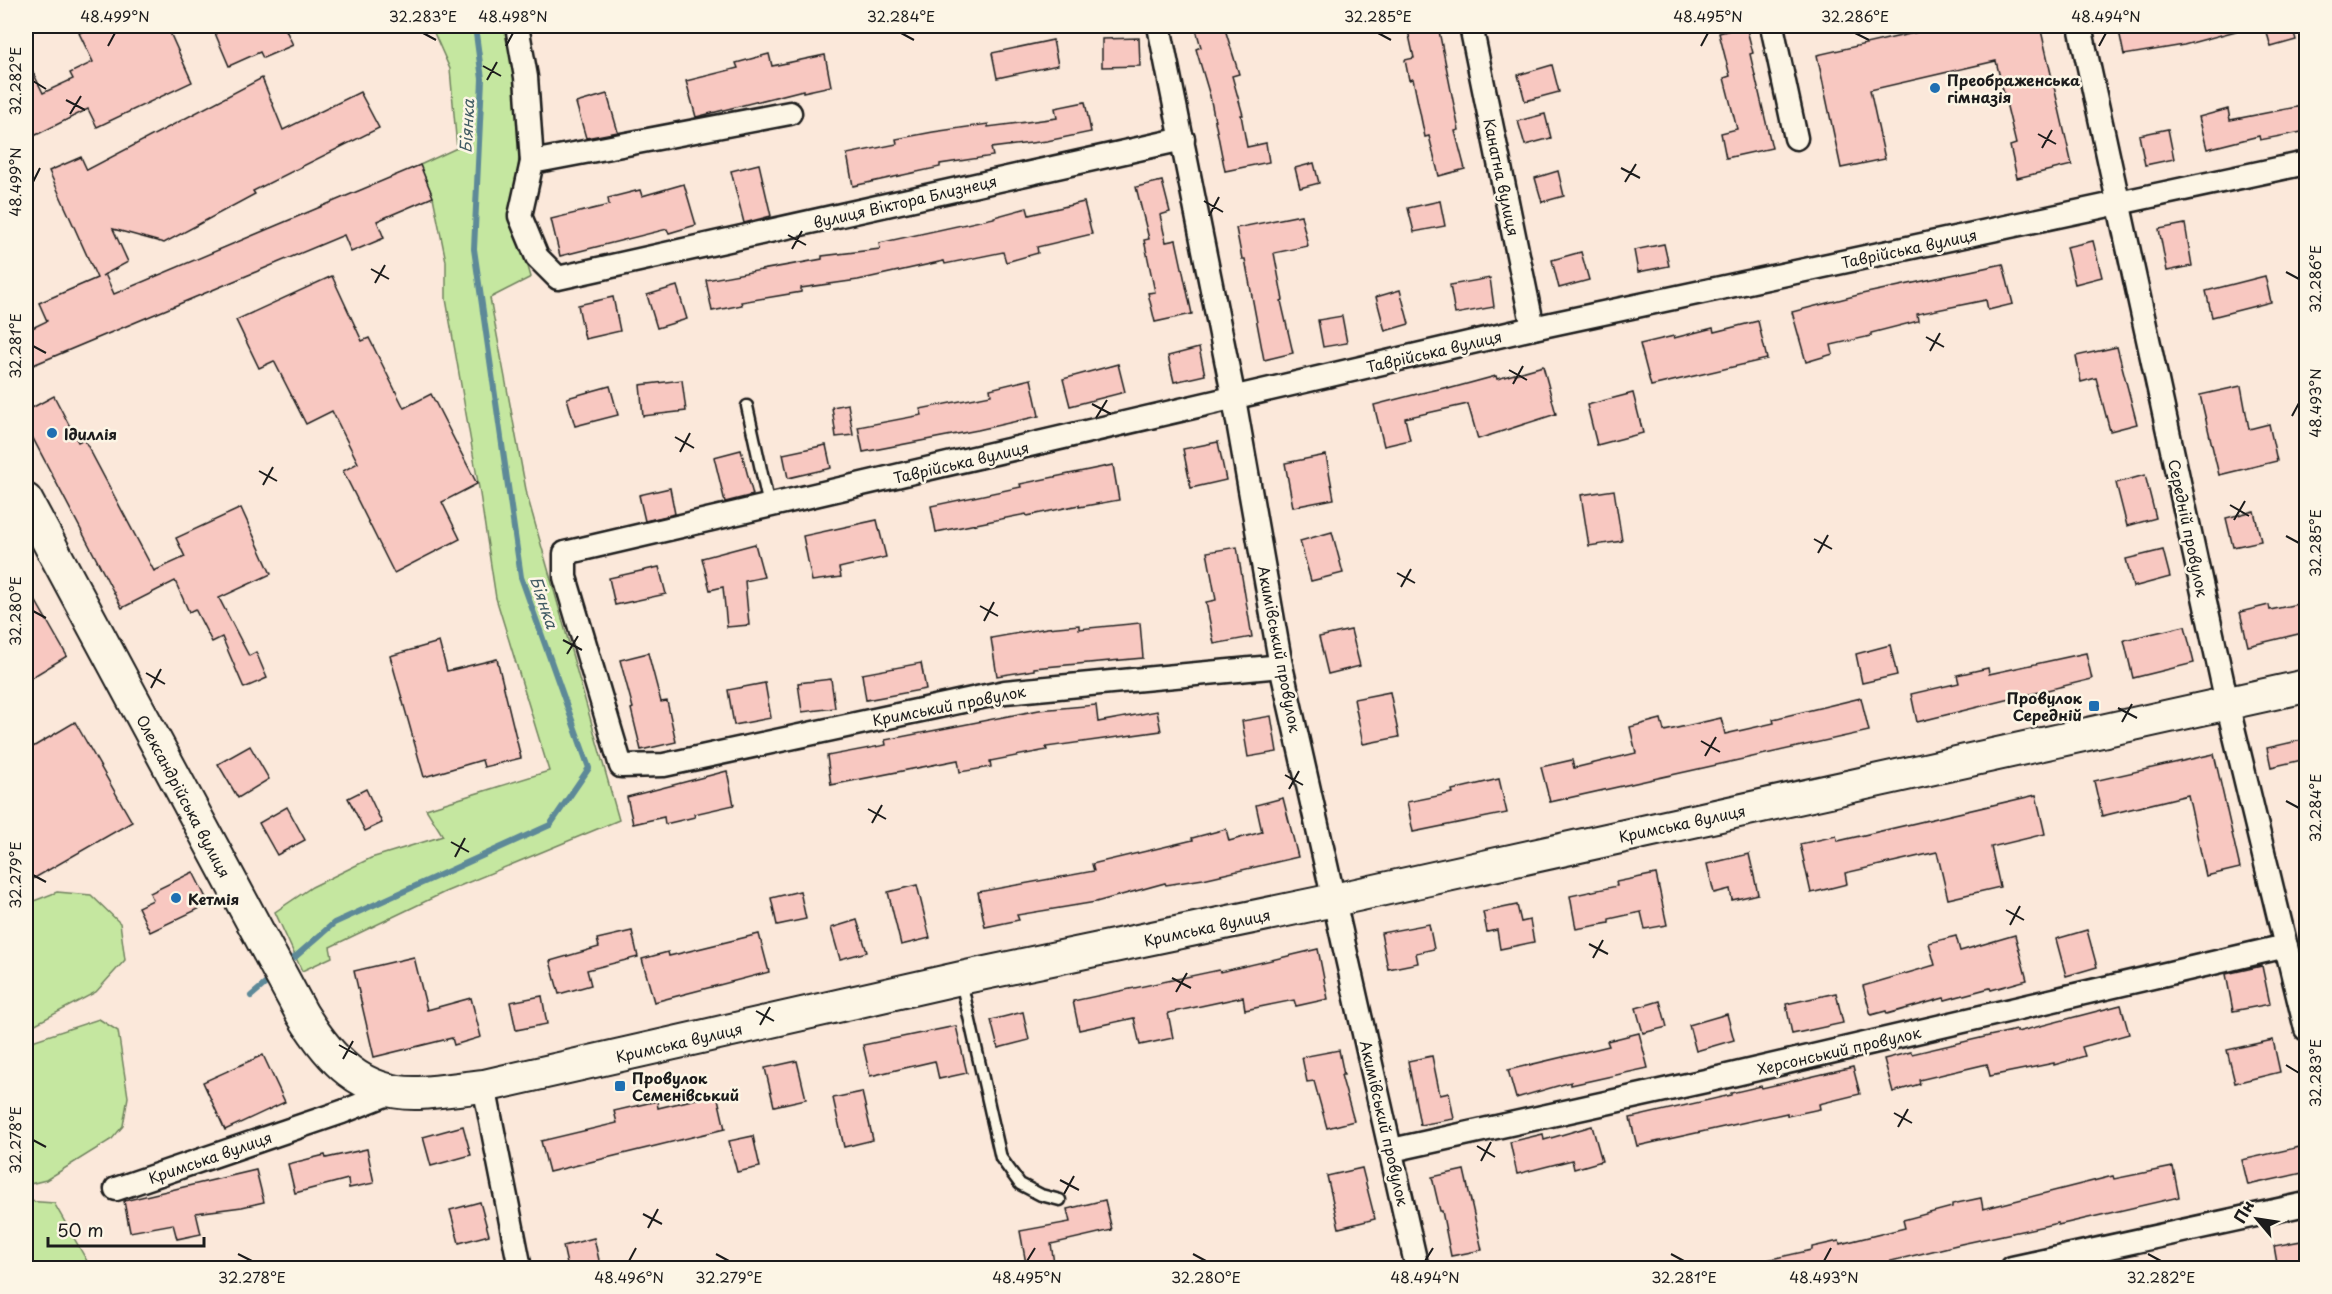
<svg xmlns="http://www.w3.org/2000/svg" width="2332" height="1294" font-family="'Playpen Sans',sans-serif">
<style>
.green{fill:#c5e7a0;stroke:#70825e;stroke-width:1.5}
.lines{fill:none;stroke-linecap:round;stroke-linejoin:round}
.stream{stroke:#5d8998;stroke-width:6}
.building{fill:#f8c8c1;stroke:#1c1c1c;stroke-width:1.5}
.lane-casing{stroke:#1c1c1c;stroke-width:15}
.street-casing{stroke:#1c1c1c;stroke-width:27}
.secondary-casing{stroke:#1c1c1c;stroke-width:36}
.lane{stroke:#fcf5e5;stroke-width:10}
.street{stroke:#fcf5e5;stroke-width:22}
.secondary{stroke:#fcf5e5;stroke-width:32}
.ticks{fill:none;stroke:#1c1c1c;stroke-width:2}
.poi-dot{fill:#1f6fb2;stroke:#fcf5e5;stroke-width:2}
.labels{text-anchor:middle;dominant-baseline:central;stroke-width:5;stroke-linejoin:round;paint-order:stroke}
.poi-label{font-size:15px;font-weight:bold;fill:#1c1c1c;stroke:#fcf5e5;text-anchor:start}
.street-label{font-size:15px;fill:#1c1c1c;stroke:#fcf5e5}
.water-label{font-size:16px;font-style:italic;fill:#425c64;stroke:#fcf5e5}
.neatline{fill:none;stroke:#1c1c1c;stroke-width:2}
.ticks-label{font-size:15px;text-anchor:middle;fill:#1c1c1c}
</style>
<rect width="100%" height="100%" fill="#fbe8da"/>
<filter id="ink" filterUnits="userSpaceOnUse"><feTurbulence type="fractalNoise" baseFrequency=".0167" numOctaves="2"/><feDisplacementMap in="SourceGraphic" scale="12" xChannelSelector="R" yChannelSelector="G"/><feConvolveMatrix kernelMatrix="1 2 1 2 8 2 1 2 1" color-interpolation-filters="sRGB"/></filter>
<g filter="url(#ink)">
<g class="green">
<path d="M431 26H509L518 68 519 153 516 224 531 277 490 298 527 495 619 820 445 892 330 947 332 957 302 971 275 912 312 887 371 858 443 836 426 809 549 771 496 598 480 494 446 299V261L433 197 420 165 457 148 450 69Z"/>
<path d="M57 892 91 895 120 923 125 960 96 992 26 1029V904Z"/>
<path d="M99 1019 118 1031 128 1097 123 1126 112 1139 46 1180 26 1185V1043Z"/>
<path d="M26 1201 54 1203 91 1268H26Z"/>
</g>
<g class="lines">
<g class="stream">
<path d="M286 965 334 923 550 825 589 768 521 577 474 249 482 79 475 26"/>
<path d="M251 996 272 978"/>
</g>
</g>
<g class="building">
<path d="M94 26H167L192 82 97 127 88 109 26 140V58L43 93 73 79 70 73 93 62 79 33Z"/>
<path d="M212 26H284L293 45 263 58 260 52 229 66Z"/>
<path d="M1195 26H1224L1239 74 1232 76 1243 115H1241L1247 147 1266 143 1269 162 1225 171 1210 96 1196 49 1201 47Z"/>
<path d="M1407 26H1438L1459 130 1455 131 1465 169 1439 176 1429 136 1425 137 1413 79 1409 80 1405 60 1414 58Z"/>
<path d="M1746 26 1753 53 1750 54 1772 148 1726 158 1721 133 1737 129 1724 78 1730 76 1719 33Z"/>
<path d="M1945 26H1965L1966 30 1985 26H2040L2072 165 2017 178 2010 146 2016 144 1996 61 1870 90 1885 159 1841 168 1817 55Z"/>
<path d="M2118 26H2235L2236 31 2184 45 2124 55Z"/>
<path d="M2265 26H2292L2296 40 2271 47Z"/>
<path d="M1139 38 1140 66 1102 67V39Z"/>
<path d="M1053 40 1058 65 997 78 992 53Z"/>
<path d="M769 54 772 66 825 55 831 86 803 92V90L696 117 686 81 738 68 736 63Z"/>
<path d="M1552 65 1559 92 1525 101 1518 75Z"/>
<path d="M262 78 283 130 360 92 379 128 253 191 255 194 164 243 113 229 128 262 102 276 105 274 114 294 420 165 433 197 377 221 384 238 351 252 344 235 26 368V331L47 321 39 303 97 278 49 171 81 157 87 170Z"/>
<path d="M607 94 618 132 586 138 576 103Z"/>
<path d="M1085 102 1091 132 1047 141 991 148 993 156 940 164V167L853 186 847 154 897 144 896 139 933 132 988 124V127L1057 118 1055 108Z"/>
<path d="M2307 105V131L2260 140 2259 136 2207 149 2199 117 2228 109 2230 120Z"/>
<path d="M1545 114 1551 138 1525 145 1518 121Z"/>
<path d="M2168 129 2174 159 2145 165 2139 135Z"/>
<path d="M1314 163 1319 183 1300 188 1295 168Z"/>
<path d="M759 164 771 216 744 223 731 171Z"/>
<path d="M1558 171 1564 196 1542 202 1535 178Z"/>
<path d="M1162 181 1170 212 1160 215 1166 242 1176 240 1192 314 1155 322 1148 293 1155 292 1144 240 1149 239 1136 187Z"/>
<path d="M684 184 696 225 669 233 667 229 560 256 551 219 609 205 608 198 640 190 642 196Z"/>
<path d="M1440 201 1445 226 1414 232 1408 208Z"/>
<path d="M1084 202 1092 234 1037 247 1038 253 1006 262 1003 252 945 264 944 261 858 280 801 288V292L741 302 742 305 712 311 706 280 822 259V256L880 249 879 243 994 218V217L1027 208 1029 215Z"/>
<path d="M1301 215 1308 246 1274 253 1283 300 1281 301 1293 353 1264 360 1245 259H1242L1236 228Z"/>
<path d="M2185 224 2192 266 2167 271 2159 229Z"/>
<path d="M2093 241 2102 277 2075 284 2066 247Z"/>
<path d="M1664 244 1669 266 1638 272 1634 250Z"/>
<path d="M1581 252 1589 280 1559 288 1552 260Z"/>
<path d="M2003 264 2013 304 1988 310 1986 300 1917 314 1918 321 1871 333V336L1831 345 1833 354 1806 362 1792 312 1862 294Z"/>
<path d="M332 276 362 341 369 338 404 408 431 394 477 484 442 502 460 539 394 573 343 471 358 463 332 411 306 424 274 361 259 368 236 320Z"/>
<path d="M2265 276 2271 302 2212 317 2206 291Z"/>
<path d="M1490 278 1494 307 1455 314 1450 285Z"/>
<path d="M677 286 687 319 657 328 647 295Z"/>
<path d="M1400 290 1409 324 1385 331 1376 297Z"/>
<path d="M613 297 620 331 585 339 578 305Z"/>
<path d="M1342 316 1347 343 1323 347 1318 320Z"/>
<path d="M1758 321 1767 359 1651 386 1640 344 1674 336V338L1713 328 1714 332Z"/>
<path d="M2117 347 2137 424 2110 431 2096 378 2081 382 2076 356Z"/>
<path d="M1199 348 1205 375 1174 382 1168 356Z"/>
<path d="M1118 364 1125 392 1070 406 1063 379Z"/>
<path d="M1543 366 1556 414 1478 439 1468 404 1405 418 1410 440 1384 446 1374 405 1417 394 1448 387V389L1496 376 1497 379Z"/>
<path d="M1031 379 1039 416 978 430 863 452 858 427 922 415 920 409 991 395 990 389Z"/>
<path d="M682 380 686 411 643 416 640 385Z"/>
<path d="M610 386 618 415 575 426 567 398Z"/>
<path d="M2241 386 2249 429 2269 424 2277 461 2219 475 2200 395Z"/>
<path d="M1633 393 1643 433 1597 445 1587 405Z"/>
<path d="M54 396 78 442 84 439 154 571 185 557 176 538 241 508 271 574 219 598 249 656 256 652 267 678 244 688 222 637 212 642 195 609 189 612 175 581 122 608 26 425V411Z"/>
<path d="M848 404 853 435 836 437 832 407Z"/>
<path d="M1218 442 1226 480 1191 488 1183 449Z"/>
<path d="M826 445 831 468 788 478 783 454Z"/>
<path d="M741 450 753 495 725 502 714 457Z"/>
<path d="M1326 455 1334 499 1293 507 1285 463Z"/>
<path d="M1113 465 1119 500 1079 507V505L1027 516 1026 514 936 532 931 506 1021 487 1020 484Z"/>
<path d="M2145 475 2156 518 2127 526 2116 483Z"/>
<path d="M670 488 675 514 645 521 639 495Z"/>
<path d="M1614 490 1622 541 1589 546 1581 495Z"/>
<path d="M2254 511 2261 541 2233 547 2226 518Z"/>
<path d="M877 520 886 557 839 568 841 577 812 581 803 536Z"/>
<path d="M1332 532 1343 573 1311 581 1300 541Z"/>
<path d="M755 544 764 577 745 581 749 625 727 627 723 587 710 590 702 558Z"/>
<path d="M1237 547 1252 637 1214 644 1206 602 1216 600 1207 552Z"/>
<path d="M2163 550 2170 577 2133 587 2126 559Z"/>
<path d="M659 567 666 594 615 605 609 578Z"/>
<path d="M26 584 67 656 26 681Z"/>
<path d="M2307 602V632L2248 646 2240 612 2269 605 2270 610Z"/>
<path d="M1140 623 1143 658 1034 668V670L997 676 991 638 1047 628 1079 625V629Z"/>
<path d="M2185 626 2194 663 2133 678 2124 640Z"/>
<path d="M1351 630 1360 666 1328 674 1319 637Z"/>
<path d="M439 642 447 671 497 659 521 758 484 767 482 760 424 777 390 656Z"/>
<path d="M1890 645 1897 675 1862 683 1856 654Z"/>
<path d="M648 653 661 702 667 701 676 742 641 750 631 709 633 708 620 660Z"/>
<path d="M2086 653 2092 679 1917 722 1911 694 1959 683 1957 675 1988 668 1989 674Z"/>
<path d="M921 663 926 689 866 700 862 674Z"/>
<path d="M831 679 835 708 802 712 798 683Z"/>
<path d="M765 683 771 718 734 725 728 690Z"/>
<path d="M1390 692 1399 737 1363 744 1354 699Z"/>
<path d="M1861 698 1869 731 1550 802 1541 767 1572 760 1574 768 1636 753 1630 727 1661 719 1664 731 1721 718 1725 734 1774 723 1773 719Z"/>
<path d="M1096 705 1098 722 1157 711 1161 731 1046 747 1047 750 990 761 991 767 960 772 958 760 831 785 827 756 886 745 885 740 952 727 1039 710Z"/>
<path d="M1271 716 1277 752 1248 757 1242 721Z"/>
<path d="M75 722 132 822 26 883V751Z"/>
<path d="M2302 740 2306 759 2271 767 2267 748Z"/>
<path d="M250 746 269 779 238 798 218 764Z"/>
<path d="M2214 754 2240 868 2206 876 2188 795 2102 816 2094 781Z"/>
<path d="M727 771 734 805 694 814 695 817 665 824 664 817 633 824 627 797Z"/>
<path d="M1499 779 1507 813 1413 832 1407 802 1453 793 1452 790Z"/>
<path d="M366 789 382 823 365 831 348 798Z"/>
<path d="M2036 795 2045 834 1991 847 2000 887 1948 899 1937 852 1845 873 1847 884 1811 893 1800 844 1836 836 1838 841Z"/>
<path d="M1283 798 1298 857 1203 879 1166 885 1165 883 1096 902 1017 915 1019 920 985 927 978 892 1094 871 1092 864 1193 840 1192 838 1226 829 1229 841 1262 832 1256 805Z"/>
<path d="M287 807 305 840 277 855 259 823Z"/>
<path d="M1749 854 1758 894 1732 900 1730 889 1714 893 1707 864Z"/>
<path d="M193 872 209 904 150 932 138 907 153 900 150 893Z"/>
<path d="M1656 874 1667 925 1645 929 1641 912 1609 919V923L1576 929 1570 896 1617 886 1616 882Z"/>
<path d="M917 885 930 938 901 945 888 892Z"/>
<path d="M800 891 806 919 777 925 771 898Z"/>
<path d="M1517 905 1521 922 1530 920 1534 942 1500 949 1497 930 1487 932 1483 912Z"/>
<path d="M857 920 867 952 840 959 831 928Z"/>
<path d="M1429 924 1434 949 1416 953 1418 963 1388 969 1381 933Z"/>
<path d="M2087 930 2097 967 2066 976 2056 939Z"/>
<path d="M632 931 638 957 587 970 591 985 559 994 550 961 599 947 597 939Z"/>
<path d="M759 934 769 972 654 1002 642 959 668 952 669 956Z"/>
<path d="M2015 935 2027 980 1991 990 1990 988 1945 1000 1944 998 1887 1014 1886 1011 1871 1015 1863 986 1935 965 1929 943 1956 936 1960 951Z"/>
<path d="M1318 949 1328 999 1296 1006 1294 1000 1245 1010 1243 997 1168 1013 1173 1038 1140 1045 1134 1018 1079 1030 1073 1001 1219 970 1220 972Z"/>
<path d="M414 957 427 1010 471 998 481 1037 454 1045 452 1038 374 1057 354 971Z"/>
<path d="M2262 966 2270 1004 2233 1011 2226 974Z"/>
<path d="M1836 993 1843 1023 1792 1034 1786 1004Z"/>
<path d="M542 996 547 1024 516 1030 510 1002Z"/>
<path d="M1660 1001 1667 1027 1643 1033 1636 1008Z"/>
<path d="M2121 1005 2129 1034 2082 1047 2085 1056 2054 1065V1063L1990 1076 1987 1064 1919 1080 1920 1084 1893 1092 1884 1059 1911 1052 1912 1054 1989 1036 2017 1030V1032Z"/>
<path d="M1023 1012 1029 1040 998 1048 991 1020Z"/>
<path d="M1727 1014 1734 1040 1696 1051 1689 1025Z"/>
<path d="M956 1026 967 1073 939 1079 935 1061 870 1076 863 1045Z"/>
<path d="M1639 1033 1648 1068 1571 1085V1082L1516 1098 1508 1070 1609 1046 1607 1041Z"/>
<path d="M2273 1040 2280 1072 2235 1083 2227 1050Z"/>
<path d="M1339 1050 1344 1075H1341L1354 1121 1327 1128 1314 1081 1307 1082 1302 1057Z"/>
<path d="M263 1055 285 1102 225 1130 203 1082Z"/>
<path d="M1432 1056 1440 1095 1449 1093 1454 1119 1420 1125 1408 1061Z"/>
<path d="M797 1061 806 1099 774 1106 765 1068Z"/>
<path d="M1853 1067 1860 1094 1819 1104 1820 1109 1787 1116V1113L1637 1146 1630 1118 1731 1095V1093L1761 1086 1762 1088Z"/>
<path d="M862 1092 873 1140 844 1147 833 1098Z"/>
<path d="M717 1094 725 1129 549 1172 541 1141 617 1123 614 1111 657 1101 658 1108Z"/>
<path d="M463 1126 471 1155 431 1166 423 1137Z"/>
<path d="M1592 1126 1602 1161 1574 1169 1572 1160 1517 1174 1510 1142 1543 1134 1544 1140Z"/>
<path d="M753 1136 760 1167 737 1172 729 1141Z"/>
<path d="M2304 1146 2307 1172 2248 1185 2242 1160Z"/>
<path d="M367 1149 374 1183 349 1188 348 1179 295 1193 288 1164 325 1155 326 1158Z"/>
<path d="M2173 1167 2179 1197 2058 1225V1223L1961 1244 1887 1262 1888 1269H1763L1762 1261 1812 1250V1247L1839 1241 1840 1244 1905 1228 1903 1220 1952 1207V1204L1981 1198 1983 1209 2113 1176 2114 1179Z"/>
<path d="M1362 1168 1375 1219 1339 1228 1327 1176Z"/>
<path d="M256 1170 264 1202 242 1207 196 1213 201 1234 177 1239 173 1224 130 1232 124 1201Z"/>
<path d="M1464 1170 1482 1250 1451 1256 1442 1211H1440L1432 1177Z"/>
<path d="M1105 1200 1112 1230 1051 1244 1055 1269H1027L1020 1231 1070 1222 1067 1209Z"/>
<path d="M480 1202 489 1235 459 1243 450 1210Z"/>
<path d="M594 1238 601 1269H568L563 1246Z"/>
<path d="M2307 1240V1269H2278L2274 1246Z"/>
</g>
<g class="lines">
<defs>
<g id="lane">
<path d="M747 406 769 506"/>
<path d="M961 981 1001 1158 1020 1184 1041 1195 1060 1200"/>
</g>
<g id="street">
<path d="M517 26 526 77 532 162 520 216 537 257 558 278 1183 139"/>
<path d="M1159 26 1234 399 1281 666 1417 1268"/>
<path d="M1471 26 1533 328"/>
<path d="M1772 26 1796 138"/>
<path d="M2080 26 2227 703 2306 1029"/>
<path d="M532 162 790 113"/>
<path d="M1281 666 1005 692 664 765 621 766 565 577V553L1533 328 2306 163"/>
<path d="M484 1086 520 1268"/>
<path d="M1392 1150 1710 1080 2286 946"/>
<path d="M116 1189 342 1112 393 1092"/>
<path d="M2012 1268 2306 1204"/>
</g>
<path id="secondary" d="M26 500 302 1014C330 1059 361 1095 419 1093 441 1092 463 1088 484 1086L961 978 1334 900 2306 686"/>
</defs>
<use href="#lane" class="lane-casing"/>
<use href="#street" class="street-casing"/>
<use href="#secondary" class="secondary-casing"/>
<use href="#lane" class="lane"/>
<use href="#street" class="street"/>
<use href="#secondary" class="secondary"/>
</g>
</g>
<path class="ticks" d="M423 33 436 40M901 33 914 40M1378 33 1391 40M1855 33 1869 40M108 46 115 33M506 46 513 33M1701 46 1708 33M2099 46 2106 33M483 66 501 76M487 80 497 62M33 81 46 89M66 100 85 110M70 114 81 96M2038 134 2056 144M2042 148 2052 130M1621 168 1640 178M33 182 40 168M1625 182 1636 164M1204 201 1223 212M1209 216 1219 197M788 235 806 245M792 249 802 231M371 269 389 279M2286 272 2299 279M375 283 385 265M1926 337 1944 347M33 346 46 353M1930 351 1940 333M1509 370 1527 380M1513 384 1523 366M1092 404 1111 414M2292 416 2299 403M1096 418 1107 400M675 437 694 448M680 452 690 433M259 471 277 481M263 485 273 467M2230 505 2249 516M2234 520 2245 501M2286 536 2299 543M1814 539 1832 549M1818 553 1828 535M1397 573 1415 583M1401 587 1411 569M980 606 998 616M33 611 46 618M984 621 994 602M563 640 582 650M567 654 578 636M146 673 165 684M151 688 161 669M2118 708 2137 718M2122 722 2132 704M1701 741 1720 752M1705 756 1716 737M1285 775 1303 785M1289 789 1299 771M2286 801 2299 808M868 809 886 819M872 823 882 805M451 842 469 852M455 857 465 838M33 875 46 882M2006 910 2024 920M2010 925 2020 906M1589 944 1608 954M1593 958 1603 940M1172 978 1191 988M1176 992 1187 973M756 1011 774 1021M760 1025 770 1007M339 1045 357 1055M343 1059 353 1041M2286 1065 2299 1073M1894 1113 1912 1123M1898 1127 1908 1109M33 1140 46 1147M1477 1146 1495 1157M1481 1161 1491 1142M1060 1180 1079 1190M1064 1194 1074 1176M643 1214 662 1224M648 1228 658 1209M238 1254 252 1261M716 1254 729 1261M1193 1254 1206 1261M1671 1254 1684 1261M2148 1254 2161 1261M629 1261 636 1248M1027 1261 1035 1248M1425 1261 1433 1248M1824 1261 1831 1248"/>
<g class="poi-dot">
<circle cx="1935" cy="88" r="6"/>
<circle cx="52" cy="433" r="6"/>
<rect x="2088" y="700" width="12" height="12" rx="3"/>
<circle cx="176" cy="898" r="6"/>
<rect x="614" y="1080" width="12" height="12" rx="3"/>
</g>
<g class="labels">
<g class="poi-label">
<text x="1947" y="79">Преображенська<tspan x="1947" dy="17">гімназія</tspan></text>
<text x="64" y="433">Ідиллія</text>
<text x="2082" y="697" text-anchor="end">Провулок<tspan x="2082" dy="17">Середній</tspan></text>
<text x="188" y="898">Кетмія</text>
<text x="632" y="1077">Провулок<tspan x="632" dy="17">Семенівський</tspan></text>
</g>
<g class="street-label">
<text transform="translate(1502 177) rotate(78)">Канатна вулиця</text>
<text transform="translate(905 201) rotate(-13)">вулиця Віктора Близнеця</text>
<text transform="translate(1909 248) rotate(-12)">Таврійська вулиця</text>
<text transform="translate(1434 351) rotate(-13)">Таврійська вулиця</text>
<text transform="translate(961 462) rotate(-13)">Таврійська вулиця</text>
<text transform="translate(2189 528) rotate(78)">Середній провулок</text>
<text transform="translate(1280 649) rotate(79)">Акимівський провулок</text>
<text transform="translate(949 705) rotate(-11)">Кримський провулок</text>
<text transform="translate(184 796) rotate(62)">Олександрійська вулиця</text>
<text transform="translate(1682 823) rotate(-12)">Кримська вулиця</text>
<text transform="translate(1207 927) rotate(-12)">Кримська вулиця</text>
<text transform="translate(679 1042) rotate(-13)">Кримська вулиця</text>
<text transform="translate(1839 1050) rotate(-13)">Херсонський провулок</text>
<text transform="translate(1385 1123) rotate(77)">Акимівський провулок</text>
<text transform="translate(210 1157) rotate(-19)">Кримська вулиця</text>
</g>
<g class="water-label">
<text transform="translate(466 126) rotate(-87)">Біянка</text>
<text transform="translate(545 602) rotate(71)">Біянка</text>
</g>
</g>
<rect width="2332" height="1294" fill="none" stroke="#fcf5e5" stroke-width="66"/>
<g transform="translate(2257 1219) rotate(299)" stroke="#fcf5e5" stroke-width="4.5" paint-order="stroke">
<path d="M0-4.5L10 22L0 15L-10 22Z" fill="#1c1c1c"/>
<text y="-9" font-size="16" font-weight="bold" text-anchor="middle" fill="#1c1c1c">Пн</text>
</g>
<path d="M48 1237v9h156v-9" fill="none" stroke="#1c1c1c" stroke-width="3"/>
<text x="57" y="1237" font-size="18" fill="#1c1c1c" stroke="#fcf5e5" stroke-width="4.5" paint-order="stroke">50 m</text>
<rect x="33" y="33" width="2266" height="1228" class="neatline"/>
<g class="ticks-label">
<text x="115" y="22">48.499°N</text>
<text x="423" y="22">32.283°E</text>
<text x="513" y="22">48.498°N</text>
<text x="901" y="22">32.284°E</text>
<text x="1378" y="22">32.285°E</text>
<text x="1708" y="22">48.495°N</text>
<text x="1855" y="22">32.286°E</text>
<text x="2106" y="22">48.494°N</text>
<text transform="translate(16 81) rotate(-90)" y="5">32.282°E</text>
<text transform="translate(16 182) rotate(-90)" y="5">48.499°N</text>
<text transform="translate(2316 279) rotate(-90)" y="5">32.286°E</text>
<text transform="translate(16 346) rotate(-90)" y="5">32.281°E</text>
<text transform="translate(2316 403) rotate(-90)" y="5">48.493°N</text>
<text transform="translate(2316 543) rotate(-90)" y="5">32.285°E</text>
<text transform="translate(16 611) rotate(-90)" y="5">32.280°E</text>
<text transform="translate(2316 808) rotate(-90)" y="5">32.284°E</text>
<text transform="translate(16 875) rotate(-90)" y="5">32.279°E</text>
<text transform="translate(2316 1073) rotate(-90)" y="5">32.283°E</text>
<text transform="translate(16 1140) rotate(-90)" y="5">32.278°E</text>
<text x="252" y="1283">32.278°E</text>
<text x="629" y="1283">48.496°N</text>
<text x="729" y="1283">32.279°E</text>
<text x="1027" y="1283">48.495°N</text>
<text x="1206" y="1283">32.280°E</text>
<text x="1425" y="1283">48.494°N</text>
<text x="1684" y="1283">32.281°E</text>
<text x="1824" y="1283">48.493°N</text>
<text x="2161" y="1283">32.282°E</text>
</g>
</svg>
